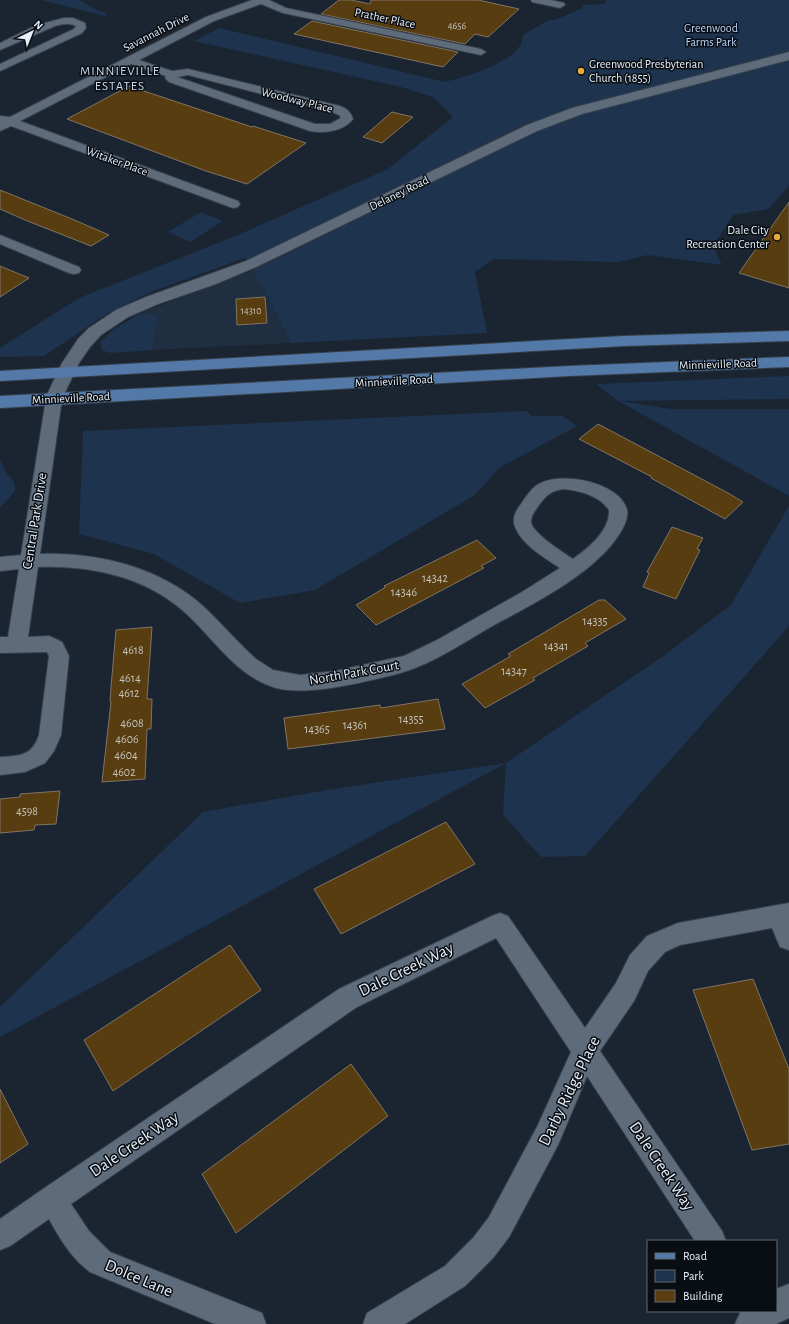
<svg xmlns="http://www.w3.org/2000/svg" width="789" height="1324" font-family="'Alegreya Sans',sans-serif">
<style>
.built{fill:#1f2e40}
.green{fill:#1d334e}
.building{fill:#573d10;stroke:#807464}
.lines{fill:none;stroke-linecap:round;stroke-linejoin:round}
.minor-casing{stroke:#37404b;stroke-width:2}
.tertiary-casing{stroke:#37404b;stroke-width:2}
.primary-casing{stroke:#37404b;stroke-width:2}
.minor{fill:#5e6b7a;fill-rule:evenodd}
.tertiary{fill:#5e6b7a;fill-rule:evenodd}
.primary{fill:#5279a8;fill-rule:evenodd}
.poi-dot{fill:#eaaa39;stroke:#090e14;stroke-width:1.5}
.labels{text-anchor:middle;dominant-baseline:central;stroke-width:3;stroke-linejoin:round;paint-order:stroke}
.far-number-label{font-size:10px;fill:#c4c2be}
.far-street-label{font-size:12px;fill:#e8eff8;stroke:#090e14}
.far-park-label{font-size:12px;fill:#b8d5f9;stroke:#090e14}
.far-poi-label{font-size:12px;fill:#e8eff8;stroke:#090e14;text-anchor:start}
.number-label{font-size:12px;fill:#c4c2be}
.far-neighbourhood-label{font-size:13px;letter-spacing:1px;fill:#cddbed;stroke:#090e14}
.street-label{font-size:14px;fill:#e8eff8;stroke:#090e14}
.near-street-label{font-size:17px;fill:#e8eff8;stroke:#090e14}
</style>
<rect width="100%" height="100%" fill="#1b2532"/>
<path class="built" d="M253 270 264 289 291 343 153 350 158 314 141 313Z"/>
<g class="green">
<path d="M41 0H79L95 9 108 14 105 16Z"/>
<path d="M607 0H789V186L768 209 733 215 713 247 722 265 648 255 618 262 494 259 475 272 487 333 291 343 264 289 245 258 151 292 108 313 44 356 0 357V348L79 298 240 234 388 169 453 117 433 97 401 87 194 41 219 28 445 82C466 77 510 64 521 44 522 41 523 37 523 35L549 20H555L583 8 582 5 604 4Z"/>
<path d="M201 212 223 221 190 242 168 232Z"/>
<path d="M141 313 158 314 153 350 110 353 102 350 100 342 114 329Z"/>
<path d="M789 376V399L621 401 671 409H789V496L618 401 596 384Z"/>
<path d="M527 411 532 416H563L577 426 499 468 475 495 315 590 240 603 154 554 79 534 83 431Z"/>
<path d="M0 460 7 474 14 482 15 491 0 508Z"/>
<path d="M789 506V626L585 856 541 857 503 815 506 763 0 1037V1007L203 812 327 790 506 763 666 654 731 605Z"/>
</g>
<g class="building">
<path d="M339 0H351L370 4 371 0H478L519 9 488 37 475 34 465 44 321 14Z"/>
<path d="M312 21 458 52 443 67 294 34Z"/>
<path d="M129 86 252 127 253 126 306 143 247 184 206 171 67 119Z"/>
<path d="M392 112 413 117 382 143 363 137Z"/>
<path d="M0 190 72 219 109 235 91 246 25 220 0 209Z"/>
<path d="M789 202V288L739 273Z"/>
<path d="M0 266 29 278 0 297Z"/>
<path d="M265 297 267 323 237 325 236 299Z"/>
<path d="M598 424 728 493 743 502 725 519 651 478 652 477 579 439Z"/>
<path d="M672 527 703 538 697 549 700 550 676 599 643 587 649 573 647 572Z"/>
<path d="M477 540 496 558 481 566 484 568 376 625 356 605 386 587 384 586Z"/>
<path d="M599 600H605L626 619 585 643 588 646 533 678 535 680 485 708 462 684 511 656 508 654Z"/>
<path d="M152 627 147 699H152L151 729H147L145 779 102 782 111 702H110L111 687 116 630Z"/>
<path d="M438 699 445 729 288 749 284 718 380 705 381 708Z"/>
<path d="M60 791 56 824 35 825 34 830 0 833V799L20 797V794Z"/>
<path d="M446 822 475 864 341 934 314 889Z"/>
<path d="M230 945 261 990 113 1091 84 1040Z"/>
<path d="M753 979 789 1069V1144L752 1150 693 990Z"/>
<path d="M351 1064 388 1116 236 1233 202 1174Z"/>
<path d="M0 1089 28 1144 0 1163Z"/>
</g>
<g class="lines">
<defs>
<g id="minor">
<path d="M252 0H269L286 8 481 49 486 52 481 55 283 13 261 4 214 21 139 60 172 71 188 69 340 106C347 109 351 112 353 119 344 131 324 134 310 131L169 82 165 78 166 76 131 64 20 121 238 201 240 204 238 207 233 208 11 126 0 131V116L10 117 206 17ZM188 75 332 112 339 115 341 118 330 124H315L177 77Z"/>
<path d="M531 0H551L564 3 565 5 560 8 532 2Z"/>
<path d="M64 18H73L85 23 86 28 82 33 0 71V64L74 29 76 26C69 23 63 24 55 26L0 50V43L37 25Z"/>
<path d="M0 235 79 267 81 270 79 273 74 274 69 273 0 244Z"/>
<path d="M54 394 60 395 62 399 40 554C98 552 160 567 204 607 222 624 238 643 256 659L273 670 300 675 335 671 404 656 437 640 522 592 560 568C545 558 524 546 516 529 511 520 515 512 521 504 526 497 531 488 539 484 561 471 620 482 627 510 630 524 611 547 601 556 574 583 528 607 494 625 461 644 430 666 393 675 360 683 308 696 276 688 239 677 218 645 193 620 152 578 94 565 38 567L28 637 49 636 56 639 62 642 69 656 61 735 54 751 45 763 25 772 0 775V757C20 756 32 756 39 735L49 656 47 652 0 653V637H8L19 569 0 571V557L21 555 46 399 48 395ZM565 489C580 491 600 496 609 510 610 531 588 548 573 559 564 553 532 533 531 522 531 515 535 511 539 505 546 495 552 490 565 489Z"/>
<path d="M789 903V950L780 947 772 928 680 945 665 952 648 971 634 1001 600 1051 722 1231 726 1241H695L587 1076 558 1145 509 1237 493 1258 465 1286 405 1324H363L367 1313 445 1266 473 1238 489 1217 538 1125 571 1052 496 938 357 1007 71 1204 89 1231 110 1252 262 1313 266 1324H215L90 1272C71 1258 60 1239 49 1219L10 1246 0 1250V1219L43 1189 339 989 492 916 500 913 508 916 585 1028 616 983 630 955 647 936 678 923Z"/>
</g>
<g id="tertiary">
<path d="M789 52V60L582 114 537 131 256 267 216 284 158 304 128 317 101 335 90 347 79 363 60 403 54 405 48 403 45 399 62 363 78 339 89 328 116 310 146 297 246 261 527 125 572 108Z"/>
<path d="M789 1284V1318L776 1324H735L741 1311H776V1289Z"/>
</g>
<g id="primary">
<path d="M789 331V341L624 346 0 381V371L624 336Z"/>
<path d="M789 357V367L569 376 0 408V396L569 366Z"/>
</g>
</defs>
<use href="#minor" class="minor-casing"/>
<use href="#tertiary" class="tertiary-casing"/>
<use href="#primary" class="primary-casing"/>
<use href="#minor" class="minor"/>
<use href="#tertiary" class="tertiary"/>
<use href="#primary" class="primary"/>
</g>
<g class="poi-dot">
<circle cx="581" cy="71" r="4"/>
<circle cx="777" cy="237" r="4"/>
</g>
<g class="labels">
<g class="far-number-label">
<text x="457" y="26">4656</text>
<text x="251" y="311">14310</text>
</g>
<g class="far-street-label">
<text transform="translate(385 18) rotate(12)">Prather Place</text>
<text transform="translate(156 32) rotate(-27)">Savannah Drive</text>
<text transform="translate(297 100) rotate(14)">Woodway Place</text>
<text transform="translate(117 161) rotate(20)">Witaker Place</text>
<text transform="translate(399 193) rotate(-26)">Delaney Road</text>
<text transform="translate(718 364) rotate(-2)">Minnieville Road</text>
<text transform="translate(394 381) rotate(-3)">Minnieville Road</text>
<text transform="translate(71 398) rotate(-3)">Minnieville Road</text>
</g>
<g class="far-park-label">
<text x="711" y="28">Greenwood<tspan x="711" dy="14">Farms Park</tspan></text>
</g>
<g class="far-poi-label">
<text x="589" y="64">Greenwood Presbyterian<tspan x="589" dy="14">Church (1855)</tspan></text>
<text x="769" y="230" text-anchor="end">Dale City<tspan x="769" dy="14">Recreation Center</tspan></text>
</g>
<g class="number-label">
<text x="435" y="578">14342</text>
<text x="404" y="592">14346</text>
<text x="595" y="621">14335</text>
<text x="556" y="646">14341</text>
<text x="133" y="650">4618</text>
<text x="514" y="671">14347</text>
<text x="130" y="678">4614</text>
<text x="129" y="693">4612</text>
<text x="411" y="719">14355</text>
<text x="132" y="723">4608</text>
<text x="355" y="725">14361</text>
<text x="317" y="729">14365</text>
<text x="127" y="739">4606</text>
<text x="126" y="755">4604</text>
<text x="124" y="772">4602</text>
<text x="27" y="811">4598</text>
</g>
<g class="far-neighbourhood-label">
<text x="120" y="71">MINNIEVILLE<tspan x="120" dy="15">ESTATES</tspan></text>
</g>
<g class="street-label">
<text transform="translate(35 521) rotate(-81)">Central Park Drive</text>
<text transform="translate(354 673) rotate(-10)">North Park Court</text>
</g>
<g class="near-street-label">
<text transform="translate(406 969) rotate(-26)">Dale Creek Way</text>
<text transform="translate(569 1091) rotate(-64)">Darby Ridge Place</text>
<text transform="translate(134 1144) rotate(-34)">Dale Creek Way</text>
<text transform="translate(662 1166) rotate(56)">Dale Creek Way</text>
<text transform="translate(139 1278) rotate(23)">Dolce Lane</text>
</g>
</g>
<rect x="647" y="1240" width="130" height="72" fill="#090e14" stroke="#62686f"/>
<rect x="655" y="1253" width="20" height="6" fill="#5279a8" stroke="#62686f"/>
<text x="683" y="1260" font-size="12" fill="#e8eff8">Road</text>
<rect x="655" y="1270" width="20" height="12" fill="#1d334e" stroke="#62686f"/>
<text x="683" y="1280" font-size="12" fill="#e8eff8">Park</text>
<rect x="655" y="1290" width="20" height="12" fill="#573d10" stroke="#62686f"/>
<text x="683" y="1300" font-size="12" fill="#e8eff8">Building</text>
<g transform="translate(32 32) rotate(43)" stroke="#090e14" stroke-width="3" paint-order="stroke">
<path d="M0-3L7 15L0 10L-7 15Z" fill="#e8eff8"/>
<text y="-6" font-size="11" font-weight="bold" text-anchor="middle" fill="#e8eff8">N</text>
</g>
</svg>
